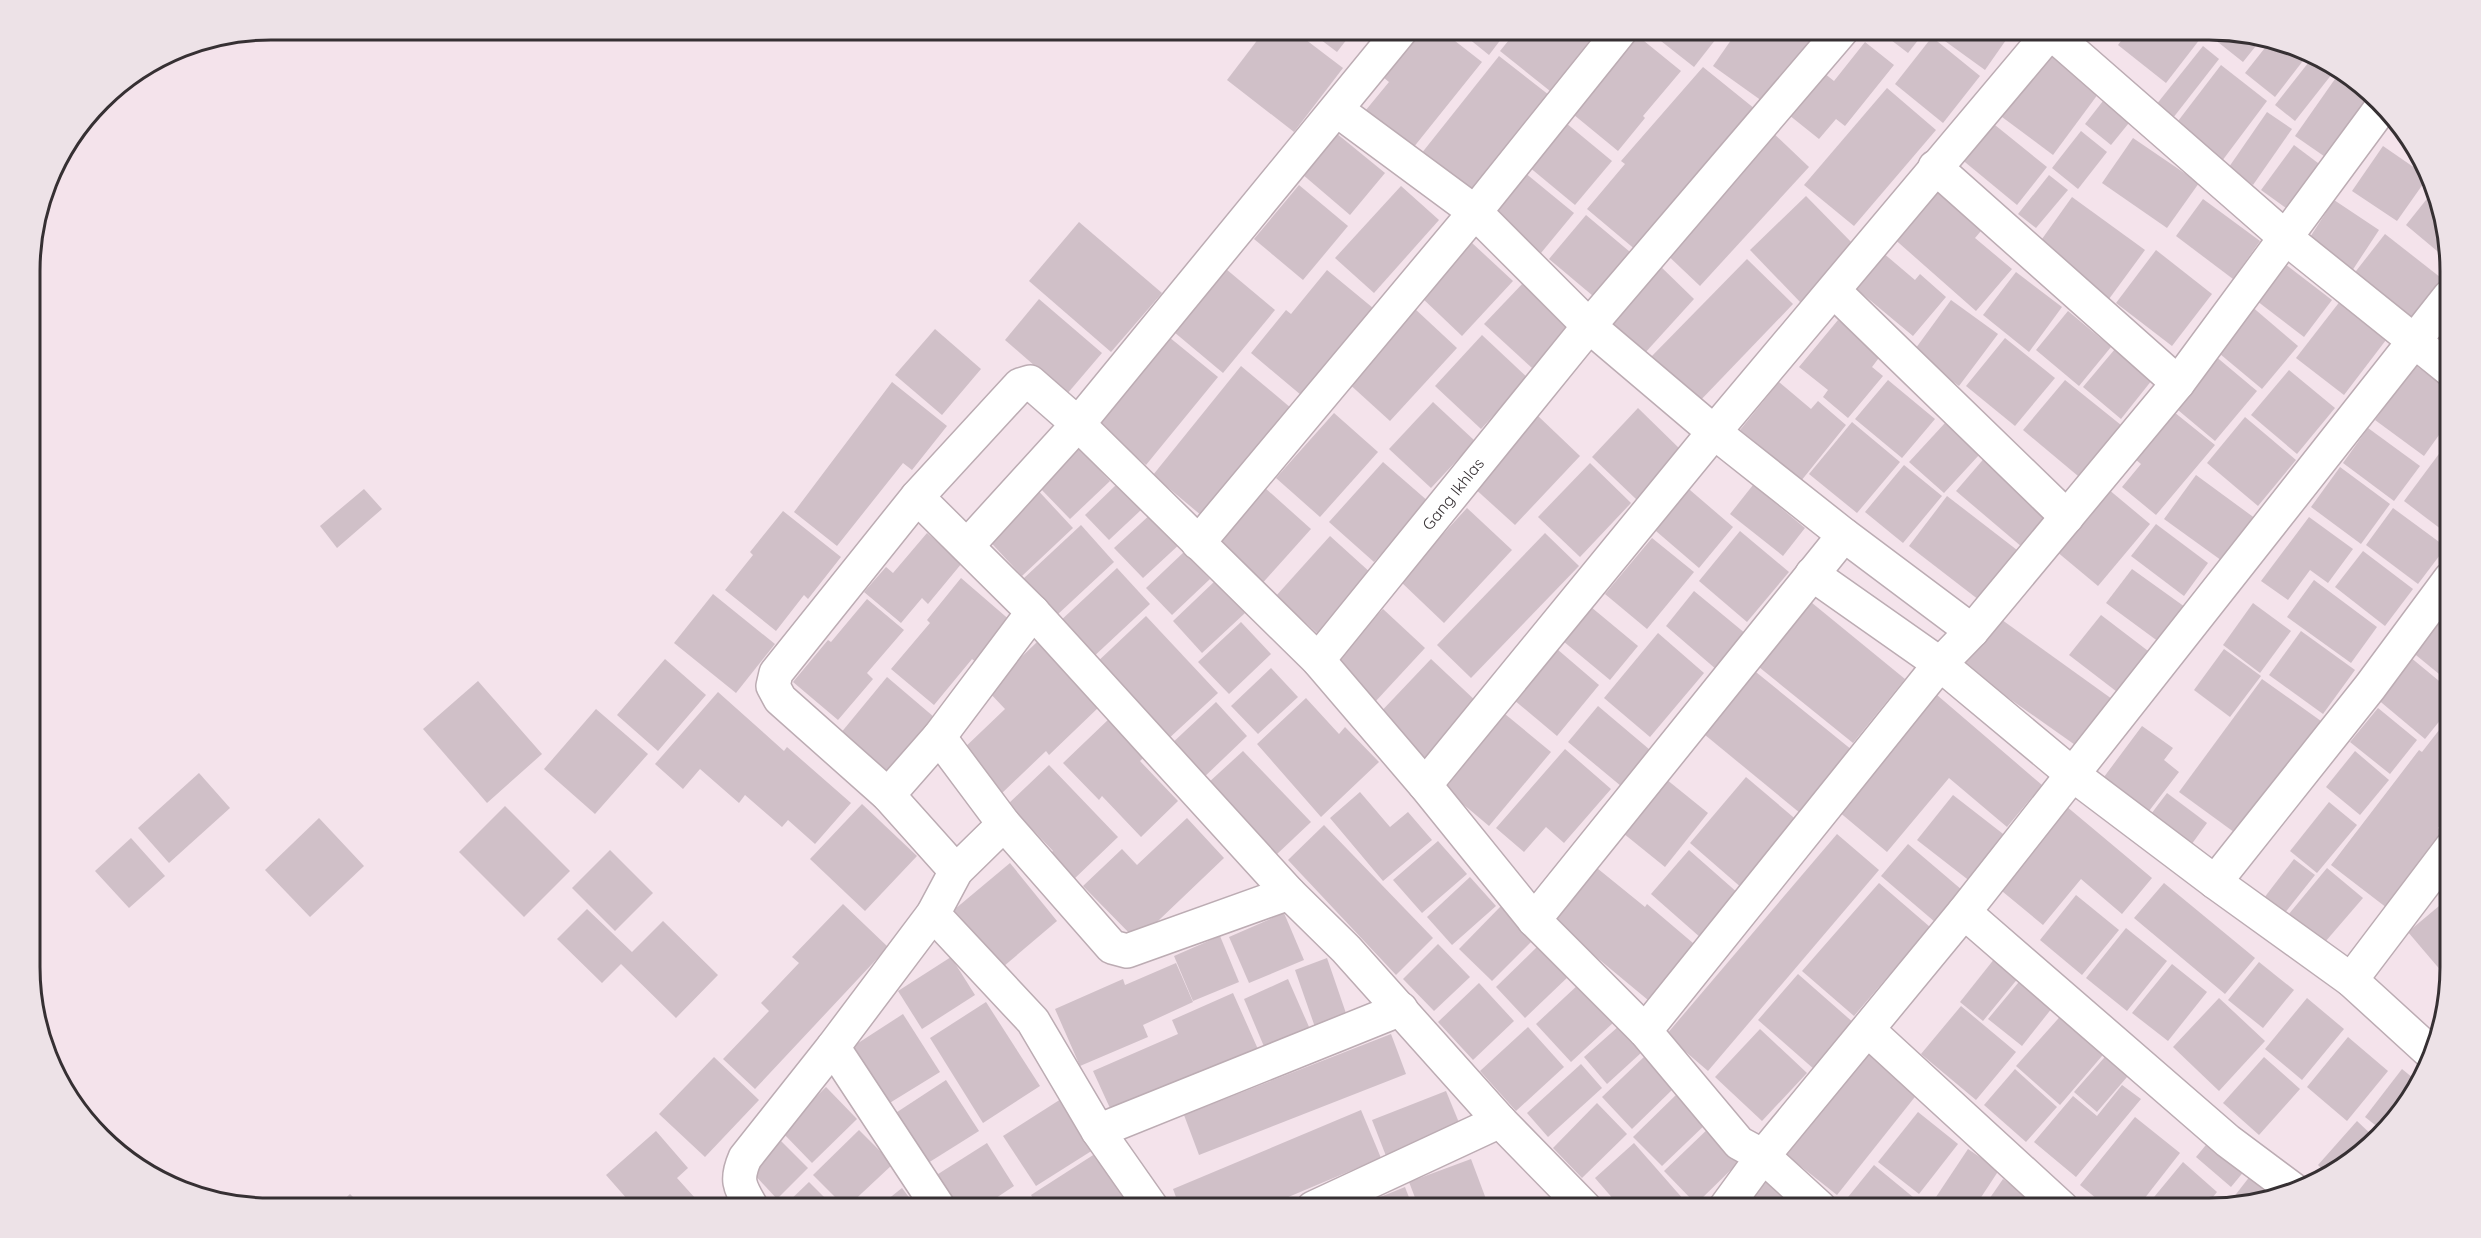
<svg xmlns="http://www.w3.org/2000/svg" width="2481" height="1238" font-family="Quicksand,sans-serif">
<style>
.building{fill:#d0c0c8}
.lines{fill:none;stroke-linecap:round;stroke-linejoin:round}
.minor-casing{stroke:#bcacb3;stroke-width:36}
.minor{stroke:#fff;stroke-width:33}
.labels{text-anchor:middle;dominant-baseline:central;stroke-width:4.5;stroke-linejoin:round;paint-order:stroke}
.street-label{font-size:16px;fill:#363033;stroke:#fdf2f7}
.rim{fill:none;stroke:#363033;stroke-width:3}
</style>
<rect width="100%" height="100%" fill="#f4e3eb"/>
<g class="building">
<path d="M1265 30H1293L1343 68 1294 132 1227 80Z"/>
<path d="M1308 30H1354L1337 52Z"/>
<path d="M1359 30H1375L1369 37Z"/>
<path d="M1417 30H1441L1482 62 1409 153 1361 116 1389 82 1383 77Z"/>
<path d="M1458 30H1508L1489 55Z"/>
<path d="M1517 30H1598L1550 91 1500 51Z"/>
<path d="M1647 30H1723L1694 67Z"/>
<path d="M1738 30H1823L1769 106 1713 66Z"/>
<path d="M1878 30H1926L1908 53Z"/>
<path d="M1943 30H2013L1985 70 1938 36Z"/>
<path d="M2129 30H2207L2166 83 2118 45Z"/>
<path d="M2212 31 2216 32 2259 42 2243 62 2209 35Z"/>
<path d="M1633 32 1681 71 1643 116 1645 118 1618 151 1568 110Z"/>
<path d="M1932 37 1980 76 1943 123 1895 84Z"/>
<path d="M1865 42 1894 65 1845 126 1836 119 1819 139 1784 111 1819 69 1834 81Z"/>
<path d="M2268 44 2309 53 2275 97 2245 73Z"/>
<path d="M2048 45 2104 86 2053 155 1998 114Z"/>
<path d="M2203 46 2219 59 2173 118 2156 105Z"/>
<path d="M1499 56 1549 95 1473 196 1421 154Z"/>
<path d="M2312 58 2332 74 2295 121 2275 105Z"/>
<path d="M2221 65 2267 101 2222 161 2175 125Z"/>
<path d="M1703 67 1755 109 1637 251 1587 209 1625 164 1621 161Z"/>
<path d="M2335 79 2371 104 2331 161 2295 136Z"/>
<path d="M1887 88 1936 130 1854 226 1804 185Z"/>
<path d="M2110 92 2137 113 2111 145 2085 124Z"/>
<path d="M2267 112 2292 129 2253 185 2229 167Z"/>
<path d="M1560 118 1612 161 1575 205 1523 162Z"/>
<path d="M1990 121 2047 167 2017 205 1960 158Z"/>
<path d="M1769 129 1809 167 1700 286 1661 249Z"/>
<path d="M2081 131 2107 152 2078 189 2052 168Z"/>
<path d="M2404 131 2422 161 2397 140Z"/>
<path d="M1336 133 1385 173 1350 215 1302 174Z"/>
<path d="M2133 138 2199 183 2167 228 2102 183Z"/>
<path d="M2294 145 2326 169 2293 213 2261 190Z"/>
<path d="M2383 146 2428 177 2397 221 2352 191Z"/>
<path d="M1518 167 1574 213 1541 253 1486 207Z"/>
<path d="M2049 175 2068 190 2036 228 2018 214Z"/>
<path d="M1936 182 1986 225 1975 238 2012 269 1976 311 1891 236Z"/>
<path d="M1299 185 1348 226 1303 280 1254 239Z"/>
<path d="M1401 186 1439 220 1374 293 1335 258Z"/>
<path d="M2434 190 2449 241V261L2406 225Z"/>
<path d="M1806 196 1857 248 1801 303 1750 250Z"/>
<path d="M2072 197 2145 250 2109 299 2037 246Z"/>
<path d="M2203 199 2260 241 2233 279 2176 236Z"/>
<path d="M2334 200 2379 230 2350 274 2305 245Z"/>
<path d="M1586 215 1636 257 1599 301 1549 259Z"/>
<path d="M1079 222 1162 293 1111 352 1029 281Z"/>
<path d="M2385 234 2445 281 2408 327 2349 280Z"/>
<path d="M1471 242 1513 281 1462 336 1420 296Z"/>
<path d="M2156 250 2212 294 2172 346 2116 303Z"/>
<path d="M1882 252 1915 280 1920 274 1946 297 1913 336 1853 286Z"/>
<path d="M1747 259 1793 304 1697 404 1650 358Z"/>
<path d="M1657 263 1694 299 1644 354 1606 318Z"/>
<path d="M2285 264 2332 300 2304 337 2257 301Z"/>
<path d="M1226 269 1275 310 1223 373 1174 332Z"/>
<path d="M1327 270 1373 308 1301 395 1251 353 1286 310 1291 314Z"/>
<path d="M2016 272 2062 307 2029 352 1983 315Z"/>
<path d="M1525 281 1572 325 1532 368 1484 324Z"/>
<path d="M1039 299 1102 353 1067 394 1005 340Z"/>
<path d="M1951 300 1998 334 1959 386 1913 352Z"/>
<path d="M2341 300 2389 336 2344 395 2296 358Z"/>
<path d="M2250 305 2298 346 2262 389 2214 349Z"/>
<path d="M1414 308 1457 348 1390 421 1346 381Z"/>
<path d="M2068 311 2111 347 2079 386 2036 350Z"/>
<path d="M1838 320 1881 355 1872 367 1883 376 1848 418 1823 397 1828 390 1799 367Z"/>
<path d="M935 329 981 369 942 415 895 375Z"/>
<path d="M1482 335 1528 378 1481 429 1435 386Z"/>
<path d="M1169 337 1218 377 1146 465 1093 420Z"/>
<path d="M2005 338 2055 378 2015 426 1966 386Z"/>
<path d="M2115 349 2152 380 2121 419 2083 387Z"/>
<path d="M2214 355 2257 391 2215 441 2172 405Z"/>
<path d="M2415 365 2449 390V421L2424 456 2375 420Z"/>
<path d="M1241 366 1291 408 1202 516 1153 475Z"/>
<path d="M2289 370 2335 408 2297 454 2251 415Z"/>
<path d="M1888 380 1935 419 1902 458 1855 419Z"/>
<path d="M2065 380 2121 425 2078 476 2023 430Z"/>
<path d="M892 382 947 426 912 470 903 463 837 546 794 512Z"/>
<path d="M1779 382 1811 409 1818 401 1846 425 1797 486 1768 462 1772 456 1740 430Z"/>
<path d="M1433 402 1475 441 1431 488 1389 449Z"/>
<path d="M1638 408 1683 452 1637 500 1592 457Z"/>
<path d="M2169 408 2215 445 2156 515 2122 487 2141 464 2129 454Z"/>
<path d="M1334 413 1378 452 1320 517 1276 478Z"/>
<path d="M1537 415 1580 456 1515 525 1472 486Z"/>
<path d="M2245 417 2296 460 2258 506 2207 463Z"/>
<path d="M1852 422 1900 462 1857 513 1809 474Z"/>
<path d="M1945 423 1979 455 1944 493 1909 462Z"/>
<path d="M2368 428 2420 466 2394 501 2343 463Z"/>
<path d="M2450 439V536L2404 501Z"/>
<path d="M1079 448 1110 481 1070 519 1038 486Z"/>
<path d="M1987 455 2052 512 2022 547 1956 491Z"/>
<path d="M1383 462 1429 502 1374 562 1329 522Z"/>
<path d="M1590 463 1631 503 1580 557 1538 517Z"/>
<path d="M1904 465 1942 496 1903 543 1865 512Z"/>
<path d="M2340 467 2390 504 2361 544 2311 507Z"/>
<path d="M2196 475 2256 519 2225 563 2164 519Z"/>
<path d="M1118 483 1142 509 1109 540 1085 515Z"/>
<path d="M1683 484 1733 527 1699 568 1649 525Z"/>
<path d="M1033 485 1073 528 1022 576 982 533Z"/>
<path d="M1753 485 1805 528 1783 556 1730 514Z"/>
<path d="M1264 487 1311 529 1259 587 1212 544Z"/>
<path d="M364 489 382 509 337 548 320 526Z"/>
<path d="M2108 489 2150 524 2098 586 2056 551Z"/>
<path d="M1947 496 2017 550 1979 600 1909 546Z"/>
<path d="M1467 508 1512 550 1444 623 1400 581Z"/>
<path d="M2393 508 2446 547 2418 584 2366 545Z"/>
<path d="M783 511 841 557 808 599 804 595 776 631 725 590 753 555 750 552Z"/>
<path d="M1153 512 1182 542 1143 578 1114 548Z"/>
<path d="M2309 517 2353 549 2328 583 2310 570 2288 600 2261 581Z"/>
<path d="M2156 524 2208 563 2184 596 2131 556Z"/>
<path d="M1081 525 1114 562 1057 615 1023 579Z"/>
<path d="M1740 531 1789 572 1747 622 1699 581Z"/>
<path d="M927 533 962 563 928 604 922 598 901 623 864 592 886 567 893 573Z"/>
<path d="M1545 533 1579 566 1471 678 1437 645Z"/>
<path d="M1330 536 1372 574 1318 634 1276 596Z"/>
<path d="M1652 538 1694 572 1647 629 1605 594Z"/>
<path d="M2363 551 2413 589 2385 626 2335 587Z"/>
<path d="M1184 552 1210 579 1172 615 1146 588Z"/>
<path d="M1117 568 1150 604 1090 660 1057 624Z"/>
<path d="M2132 569 2185 607 2159 642 2106 603Z"/>
<path d="M961 578 1012 622 977 663 972 659 934 705 891 669 930 623 927 620Z"/>
<path d="M2314 580 2377 627 2351 663 2287 617Z"/>
<path d="M1215 581 1245 613 1202 653 1173 621Z"/>
<path d="M1694 591 1746 634 1717 670 1666 626Z"/>
<path d="M713 594 775 644 736 693 674 643Z"/>
<path d="M1806 598 1905 679 1853 743 1754 663Z"/>
<path d="M867 599 904 630 867 673 873 679 838 720 793 682 828 640 831 642Z"/>
<path d="M2253 603 2291 631 2260 673 2223 645Z"/>
<path d="M1591 607 1638 646 1610 680 1563 641Z"/>
<path d="M1383 609 1425 648 1375 702 1333 662Z"/>
<path d="M2443 611 2450 617V683L2411 651Z"/>
<path d="M2101 615 2156 657 2125 698 2069 655Z"/>
<path d="M1146 616 1218 693 1166 741 1094 665Z"/>
<path d="M1998 617 2112 699 2078 747 1963 666Z"/>
<path d="M1241 622 1271 654 1229 694 1198 662Z"/>
<path d="M2301 631 2355 670 2323 714 2269 675Z"/>
<path d="M1658 633 1704 673 1650 737 1604 698Z"/>
<path d="M1037 642 1099 707 1049 755 1046 751 1001 794 960 752 1005 709 987 690Z"/>
<path d="M1557 649 1599 685 1557 736 1514 700Z"/>
<path d="M2224 649 2261 676 2230 717 2194 690Z"/>
<path d="M2410 657 2450 690V708L2425 739 2376 698Z"/>
<path d="M665 659 706 695 658 751 617 715Z"/>
<path d="M1431 659 1478 703 1421 763 1375 718Z"/>
<path d="M1271 668 1298 697 1258 734 1231 706Z"/>
<path d="M1751 668 1852 750 1800 813 1699 730Z"/>
<path d="M887 677 934 717 887 774 840 734Z"/>
<path d="M2262 679 2321 721 2238 835 2179 792Z"/>
<path d="M478 681 542 754 487 803 423 729Z"/>
<path d="M718 692 784 751 787 747 851 803 815 844 788 820 782 827 745 795 739 803 700 769 683 789 655 764Z"/>
<path d="M1937 695 2042 785 2007 827 1949 778 1887 852 1838 811Z"/>
<path d="M1306 698 1339 734 1345 727 1379 762 1321 817 1257 744Z"/>
<path d="M1216 702 1247 736 1200 781 1168 747Z"/>
<path d="M1598 706 1656 755 1627 791 1568 742Z"/>
<path d="M2378 708 2417 740 2390 774 2350 742Z"/>
<path d="M596 709 648 754 595 814 544 769Z"/>
<path d="M1505 714 1551 752 1489 826 1445 789Z"/>
<path d="M2450 716 2451 812 2438 828 2445 833 2387 908 2331 865 2419 750 2422 752Z"/>
<path d="M1110 718 1146 755 1140 761 1178 801 1141 837 1102 796 1099 800 1063 763Z"/>
<path d="M2142 726 2173 748 2164 760 2179 772 2149 811 2104 777Z"/>
<path d="M1565 749 1611 789 1564 843 1546 827 1524 852 1496 828Z"/>
<path d="M1243 751 1311 822 1276 855 1208 783Z"/>
<path d="M2355 751 2389 780 2360 815 2326 787Z"/>
<path d="M1049 765 1118 837 1073 880 1049 855 1053 851 1008 804Z"/>
<path d="M199 773 230 808 169 863 138 828Z"/>
<path d="M1661 775 1708 813 1665 867 1618 829Z"/>
<path d="M1746 777 1799 822 1743 889 1690 843Z"/>
<path d="M1360 792 1390 827 1408 812 1432 840 1383 881 1330 818Z"/>
<path d="M2167 793 2207 823 2186 852 2145 822Z"/>
<path d="M1953 795 2007 837 1971 882 1917 840Z"/>
<path d="M2329 802 2357 825 2317 873 2290 851Z"/>
<path d="M862 804 917 856 865 911 810 859Z"/>
<path d="M505 806 570 871 524 917 459 852Z"/>
<path d="M2066 806 2152 878 2122 914 2081 879 2043 925 1997 887Z"/>
<path d="M319 818 364 866 310 917 265 870Z"/>
<path d="M1187 818 1224 858 1137 941 1083 886 1122 849 1137 865Z"/>
<path d="M1324 825 1433 938 1396 975 1288 860Z"/>
<path d="M1837 834 1879 870 1708 1071 1666 1035Z"/>
<path d="M131 838 165 876 129 908 95 871Z"/>
<path d="M1438 841 1467 874 1422 913 1393 880Z"/>
<path d="M1908 844 1962 890 1935 922 1881 876Z"/>
<path d="M610 850 653 893 615 931 572 888Z"/>
<path d="M1689 850 1739 894 1701 938 1651 894Z"/>
<path d="M2294 859 2315 875 2284 914 2264 898Z"/>
<path d="M1010 863 1057 921 997 972 949 914Z"/>
<path d="M1592 864 1645 907 1647 904 1700 949 1654 1005 1548 917Z"/>
<path d="M2327 868 2363 898 2319 949 2284 920Z"/>
<path d="M1470 877 1496 906 1452 945 1427 917Z"/>
<path d="M1879 883 1930 927 1854 1016 1802 971Z"/>
<path d="M2164 883 2255 958 2225 994 2134 918Z"/>
<path d="M2076 895 2119 930 2082 975 2040 940Z"/>
<path d="M2451 896V966L2448 979 2408 932Z"/>
<path d="M843 904 888 947 755 1089 723 1059 769 1011 761 1003 799 963 792 957Z"/>
<path d="M1501 906 1534 939 1492 981 1459 949Z"/>
<path d="M587 909 632 952 663 921 718 975 676 1018 621 964 602 983 557 939Z"/>
<path d="M1284 913 1304 960 1249 983 1229 937Z"/>
<path d="M2126 928 2167 961 2127 1011 2086 978Z"/>
<path d="M1220 936 1239 982 1193 1001 1174 956Z"/>
<path d="M1438 944 1470 977 1434 1011 1403 979Z"/>
<path d="M1540 944 1570 975 1525 1018 1496 987Z"/>
<path d="M951 957 975 995 922 1029 898 991Z"/>
<path d="M1327 958 1348 1019 1316 1030 1295 970Z"/>
<path d="M1995 958 2019 977 1983 1021 1960 1002Z"/>
<path d="M2259 962 2294 990 2263 1028 2228 1000Z"/>
<path d="M1176 963 1193 1002 1143 1025 1148 1037 1080 1066 1055 1009 1123 979 1125 985Z"/>
<path d="M2172 964 2207 992 2168 1041 2132 1013Z"/>
<path d="M1798 974 1855 1024 1815 1070 1758 1020Z"/>
<path d="M2023 977 2056 1003 2022 1046 1988 1019Z"/>
<path d="M1288 979 1313 1036 1268 1056 1244 999Z"/>
<path d="M1479 983 1514 1021 1473 1060 1438 1022Z"/>
<path d="M1579 984 1614 1022 1571 1062 1536 1024Z"/>
<path d="M1233 993 1261 1056 1115 1119 1093 1071 1178 1034 1172 1020Z"/>
<path d="M2219 998 2265 1041 2219 1091 2173 1047Z"/>
<path d="M2307 998 2344 1029 2302 1080 2265 1049Z"/>
<path d="M986 1002 1040 1086 983 1123 930 1038Z"/>
<path d="M1961 1006 2016 1052 1976 1100 1921 1054Z"/>
<path d="M2065 1011 2108 1049 2060 1105 2016 1066Z"/>
<path d="M903 1014 940 1072 888 1104 852 1047Z"/>
<path d="M1619 1026 1642 1052 1607 1084 1584 1057Z"/>
<path d="M1528 1027 1564 1067 1516 1111 1480 1071Z"/>
<path d="M1760 1029 1807 1073 1762 1121 1715 1077Z"/>
<path d="M1391 1034 1406 1074 1199 1155 1184 1115Z"/>
<path d="M2348 1037 2388 1071 2347 1121 2307 1087Z"/>
<path d="M1864 1042 1922 1088 1837 1195 1779 1149Z"/>
<path d="M2111 1050 2133 1070 2097 1112 2074 1092Z"/>
<path d="M1645 1056 1675 1087 1632 1129 1602 1097Z"/>
<path d="M714 1057 759 1100 705 1157 659 1114Z"/>
<path d="M2264 1057 2300 1089 2259 1135 2223 1103Z"/>
<path d="M1581 1064 1602 1088 1548 1137 1527 1113Z"/>
<path d="M2015 1069 2057 1107 2026 1142 1984 1105Z"/>
<path d="M2402 1069 2419 1083 2391 1126 2384 1132 2365 1117Z"/>
<path d="M946 1080 979 1131 920 1168 888 1118Z"/>
<path d="M2122 1085 2141 1099 2076 1177 2034 1142 2073 1096 2097 1116Z"/>
<path d="M826 1087 857 1119 812 1163 781 1131Z"/>
<path d="M1446 1091 1460 1125 1388 1161 1372 1120Z"/>
<path d="M1680 1091 1709 1121 1662 1166 1633 1137Z"/>
<path d="M1061 1099 1093 1150 1036 1186 1003 1136Z"/>
<path d="M1597 1103 1627 1134 1582 1178 1553 1148Z"/>
<path d="M1361 1110 1381 1158 1262 1208H1180L1173 1189Z"/>
<path d="M1918 1112 1958 1144 1919 1194 1878 1162Z"/>
<path d="M2135 1117 2180 1153 2137 1208H2108L2080 1185Z"/>
<path d="M2357 1121 2376 1139 2343 1167 2328 1175 2318 1165Z"/>
<path d="M1712 1125 1743 1158 1696 1204 1664 1171Z"/>
<path d="M859 1130 893 1164 846 1208 813 1175Z"/>
<path d="M656 1131 688 1168 677 1178 704 1208H635L606 1175Z"/>
<path d="M2215 1134 2250 1164 2231 1187 2196 1157Z"/>
<path d="M781 1141 808 1168 777 1199 751 1171Z"/>
<path d="M987 1143 1014 1186 981 1208H955L935 1176Z"/>
<path d="M1634 1143 1691 1208H1621L1595 1178Z"/>
<path d="M1968 1149 1999 1170 1974 1208H1939L1932 1203Z"/>
<path d="M1101 1150 1137 1208H1039L1031 1195Z"/>
<path d="M1471 1159 1486 1199 1462 1208H1419L1409 1182Z"/>
<path d="M2183 1162 2217 1192 2204 1208H2145Z"/>
<path d="M1874 1165 1919 1202 1915 1208H1851L1844 1202Z"/>
<path d="M1765 1168 1805 1208H1736Z"/>
<path d="M2254 1171 2280 1192 2276 1197 2226 1207Z"/>
<path d="M2003 1179 2036 1202 2032 1208H1983Z"/>
<path d="M809 1182 835 1208H782Z"/>
<path d="M1405 1187 1413 1208H1353Z"/>
<path d="M902 1188 917 1208H877Z"/>
<path d="M350 1194 364 1208H335Z"/>
<path d="M1018 1198 1024 1208H1002Z"/>
<path d="M1551 1198 1555 1208H1528Z"/>
</g>
<g class="lines">
<defs>
<g id="minor">
<path d="M2048 30 2286 238 2449 369"/>
<path d="M1337 110 1475 212 1589 326 1714 432 1844 535 1972 631"/>
<path d="M1935 167 2178 383"/>
<path d="M1834 291 2067 517"/>
<path d="M917 497 1033 612 1289 893 1346 949 1500 1121 1585 1208"/>
<path d="M1198 543 1475 212 1621 30"/>
<path d="M967 546 1078 424 1401 30"/>
<path d="M1812 574 1940 664 2072 774 2215 882 2351 980 2431 1053"/>
<path id="s1" d="M1318 660 1589 326 1842 30"/>
<path d="M939 737 1004 824 1112 947 1127 951 1289 893"/>
<path d="M1425 785 1714 432 2052 30"/>
<path d="M888 795 939 737 1033 612"/>
<path d="M956 871 888 795 780 699 773 686 776 673 917 497 1020 385 1030 382 1078 424 1318 660 1425 785 1534 920 1645 1031 1739 1143 1763 1156 1820 1208"/>
<path d="M2215 882 2370 687 2450 579"/>
<path d="M1964 912 2228 1141 2295 1191"/>
<path d="M933 914 1033 1021 1098 1131 1152 1208"/>
<path d="M1534 920 1844 535"/>
<path d="M2351 980 2451 848"/>
<path d="M1645 1031 1940 664 1972 631 2178 383 2381 108"/>
<path d="M1869 1031 2062 1208"/>
<path d="M833 1047 939 1208"/>
<path d="M1098 1131 1401 1009"/>
<path d="M752 1208C740 1187 735 1181 745 1158L833 1047 933 914 956 871 1004 824"/>
<path d="M1313 1208 1500 1121"/>
<path d="M1725 1208 1763 1156 1964 912 2449 297"/>
</g>
</defs>
<use href="#minor" class="minor-casing"/>
<use href="#minor" class="minor"/>
</g>
<g class="labels">
<g class="street-label">
<text stroke="none"><textPath href="#s1" startOffset="214">Gang Ikhlas</textPath></text>
</g>
</g>
<path d="M0 0H2481V1238H0ZM271 40H2209A231 231 0 0 1 2440 271V967A231 231 0 0 1 2209 1198H271A231 231 0 0 1 40 967V271A231 231 0 0 1 271 40Z" fill="#ede2e7" fill-rule="evenodd"/>
<path class="rim" d="M271 40H2209A231 231 0 0 1 2440 271V967A231 231 0 0 1 2209 1198H271A231 231 0 0 1 40 967V271A231 231 0 0 1 271 40Z"/>
</svg>
